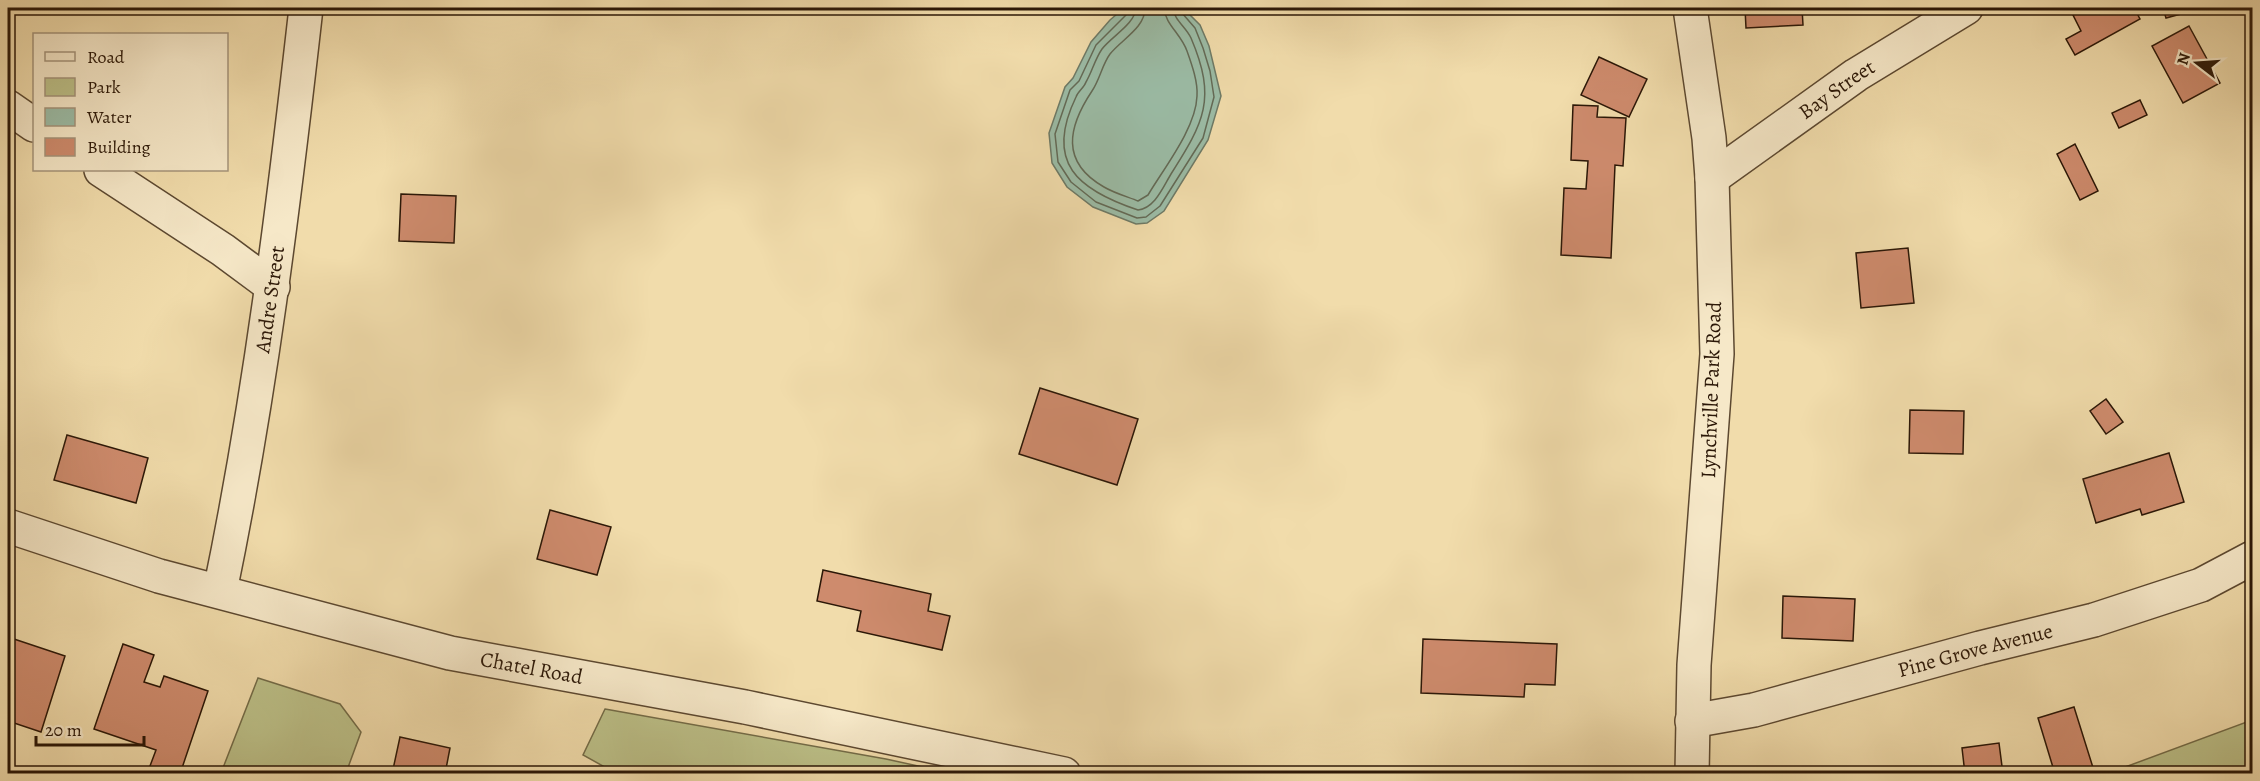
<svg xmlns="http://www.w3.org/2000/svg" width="2260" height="781" font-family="Alegreya,serif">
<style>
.green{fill:#bcc088;stroke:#746c48;stroke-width:1.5}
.water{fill:#9bbca6;stroke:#6e7a66;stroke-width:1.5}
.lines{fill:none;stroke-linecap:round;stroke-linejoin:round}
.shore{stroke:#636a56;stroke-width:1.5}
.building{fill:#ce8b6d;stroke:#2b1707;stroke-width:1.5}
.minor-casing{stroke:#5c4830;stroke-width:36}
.minor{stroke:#f6e8c8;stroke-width:33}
.labels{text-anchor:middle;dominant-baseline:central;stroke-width:4.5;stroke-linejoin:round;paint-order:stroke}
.street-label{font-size:21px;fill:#2b1707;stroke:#f6e8c8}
</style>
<rect width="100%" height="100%" fill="#f1dcab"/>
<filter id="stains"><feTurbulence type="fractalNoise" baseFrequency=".00333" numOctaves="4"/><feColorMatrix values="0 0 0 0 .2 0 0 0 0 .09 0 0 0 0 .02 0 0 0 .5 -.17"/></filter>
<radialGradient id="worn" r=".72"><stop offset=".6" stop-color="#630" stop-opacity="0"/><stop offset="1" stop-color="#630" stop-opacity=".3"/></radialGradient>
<g class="green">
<path d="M258 678 340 704 361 732 346 773H221Z"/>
<path d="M605 709 886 759 950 773H613L612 771 583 755Z"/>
<path d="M2252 720V773H2109Z"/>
</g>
<path class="water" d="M1129 8H1183L1200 25 1209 46 1221 96 1208 140 1164 211 1147 223 1136 224 1093 207 1067 187 1052 163 1049 133 1065 87 1073 78 1091 42 1110 20 1123 9Z"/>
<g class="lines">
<g class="shore">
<path d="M1129 8 1127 14 1096 45 1079 81 1070 90 1055 134 1058 162 1071 182 1096 202 1137 218 1146 217 1160 206 1203 138 1214 97 1210 71 1203 48 1195 28 1182 13 1181 8"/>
<path d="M1136 8C1135 24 1112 36 1102 49 1095 59 1092 72 1086 82 1084 88 1078 91 1076 97 1044 163 1078 190 1138 210 1155 208 1163 187 1171 174 1204 122 1217 99 1191 38 1186 27 1174 20 1173 8"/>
<path d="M1145 8C1145 28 1122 39 1110 54 1102 65 1100 79 1092 91 1068 127 1060 162 1104 187 1114 193 1128 197 1138 201L1148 195C1164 168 1196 128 1197 96 1198 82 1192 65 1187 51 1181 34 1165 24 1164 8"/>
</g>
</g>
<g class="building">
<path d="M1745 8H1802L1803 25 1746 28Z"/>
<path d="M2087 8H2134L2140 19 2075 55 2066 39 2081 31 2073 15Z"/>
<path d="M2163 8H2203L2166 18Z"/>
<path d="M2189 26 2220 83 2183 103 2152 46Z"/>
<path d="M1599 57 1647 79 1629 117 1581 95Z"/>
<path d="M2140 100 2147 115 2119 128 2112 113Z"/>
<path d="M1573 105 1598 106 1597 117 1626 118 1623 166 1615 165 1611 258 1561 255 1564 188 1586 189 1588 161 1571 160Z"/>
<path d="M2075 144 2098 191 2080 200 2057 154Z"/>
<path d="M401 194 456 196 454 243 399 241Z"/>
<path d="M1908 248 1914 303 1861 308 1856 253Z"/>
<path d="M1040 388 1138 419 1117 485 1019 454Z"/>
<path d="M2106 399 2123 422 2106 434 2090 411Z"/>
<path d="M1910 410 1964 411 1963 454 1909 453Z"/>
<path d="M67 435 148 458 136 503 54 480Z"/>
<path d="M2169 453 2184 502 2142 515 2140 509 2096 523 2083 479Z"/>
<path d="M550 510 611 527 597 575 537 559Z"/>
<path d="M823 570 931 594 928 611 950 616 942 650 857 631 861 611 817 601Z"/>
<path d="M1783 596 1855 599 1853 641 1782 638Z"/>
<path d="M8 637 65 656 41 732 8 721V714L14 693 8 691Z"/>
<path d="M1423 639 1557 644 1555 685 1525 684 1524 697 1421 693Z"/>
<path d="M123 644 154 655 144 682 160 687 164 676 208 691 180 774H147L156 750 94 729Z"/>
<path d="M2074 707 2095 774H2055L2038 718Z"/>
<path d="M400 737 450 748 445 774H392Z"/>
<path d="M1999 743 2003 774H1965L1962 748Z"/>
</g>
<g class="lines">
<defs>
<g id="minor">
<path d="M1690 8 1709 138 1712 178 1717 354 1694 665 1692 774"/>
<path d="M8 107 34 125"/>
<path d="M101 170 223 250 273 287"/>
<path id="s1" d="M1712 178 1856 75 1966 8"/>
<path id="s2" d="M8 526 159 576 450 653 745 707 1064 774"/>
<path id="s3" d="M220 591C260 398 284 203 306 8"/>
<path id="s4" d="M1692 721 1754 710 1980 648 2094 620 2201 585 2252 558"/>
</g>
</defs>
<use href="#minor" class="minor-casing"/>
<use href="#minor" class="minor"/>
</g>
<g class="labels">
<g class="street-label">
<text stroke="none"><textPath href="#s1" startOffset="153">Bay Street</textPath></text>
<text stroke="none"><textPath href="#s3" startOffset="296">Andre Street</textPath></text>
<text transform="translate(1711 390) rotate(-88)">Lynchville Park Road</text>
<text stroke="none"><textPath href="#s4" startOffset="292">Pine Grove Avenue</textPath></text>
<text stroke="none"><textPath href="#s2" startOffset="543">Chatel Road</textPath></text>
</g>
</g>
<rect width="2260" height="781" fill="none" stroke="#f1dcab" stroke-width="30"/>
<rect x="9" y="9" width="2242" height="763" fill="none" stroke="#2b1707" stroke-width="3"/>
<rect x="15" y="15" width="2230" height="751" fill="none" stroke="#2b1707" stroke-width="1.5"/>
<rect x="33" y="33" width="195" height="138" fill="#f6e8c8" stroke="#a5947b" stroke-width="1.5"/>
<rect x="45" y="52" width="30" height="9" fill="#f6e8c8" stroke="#a5947b" stroke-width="1.5"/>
<text x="87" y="63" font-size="18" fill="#2b1707">Road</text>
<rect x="45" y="78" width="30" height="18" fill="#bcc088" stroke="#a5947b" stroke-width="1.5"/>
<text x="87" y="93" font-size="18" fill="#2b1707">Park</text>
<rect x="45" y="108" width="30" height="18" fill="#9bbca6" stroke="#a5947b" stroke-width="1.5"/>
<text x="87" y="123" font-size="18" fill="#2b1707">Water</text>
<rect x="45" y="138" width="30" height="18" fill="#ce8b6d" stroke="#a5947b" stroke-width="1.5"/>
<text x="87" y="153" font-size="18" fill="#2b1707">Building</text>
<g transform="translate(2197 63) rotate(287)" stroke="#f6e8c8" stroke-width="4.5" paint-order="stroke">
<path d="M0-4.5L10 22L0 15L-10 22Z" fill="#2b1707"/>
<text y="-9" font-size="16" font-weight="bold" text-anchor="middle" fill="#2b1707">N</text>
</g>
<path d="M36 736v9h108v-9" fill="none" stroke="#2b1707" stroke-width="3"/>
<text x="45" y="736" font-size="18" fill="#2b1707" stroke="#f6e8c8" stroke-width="4.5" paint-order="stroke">20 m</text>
<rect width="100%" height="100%" filter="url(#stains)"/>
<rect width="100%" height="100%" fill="url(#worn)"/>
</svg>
